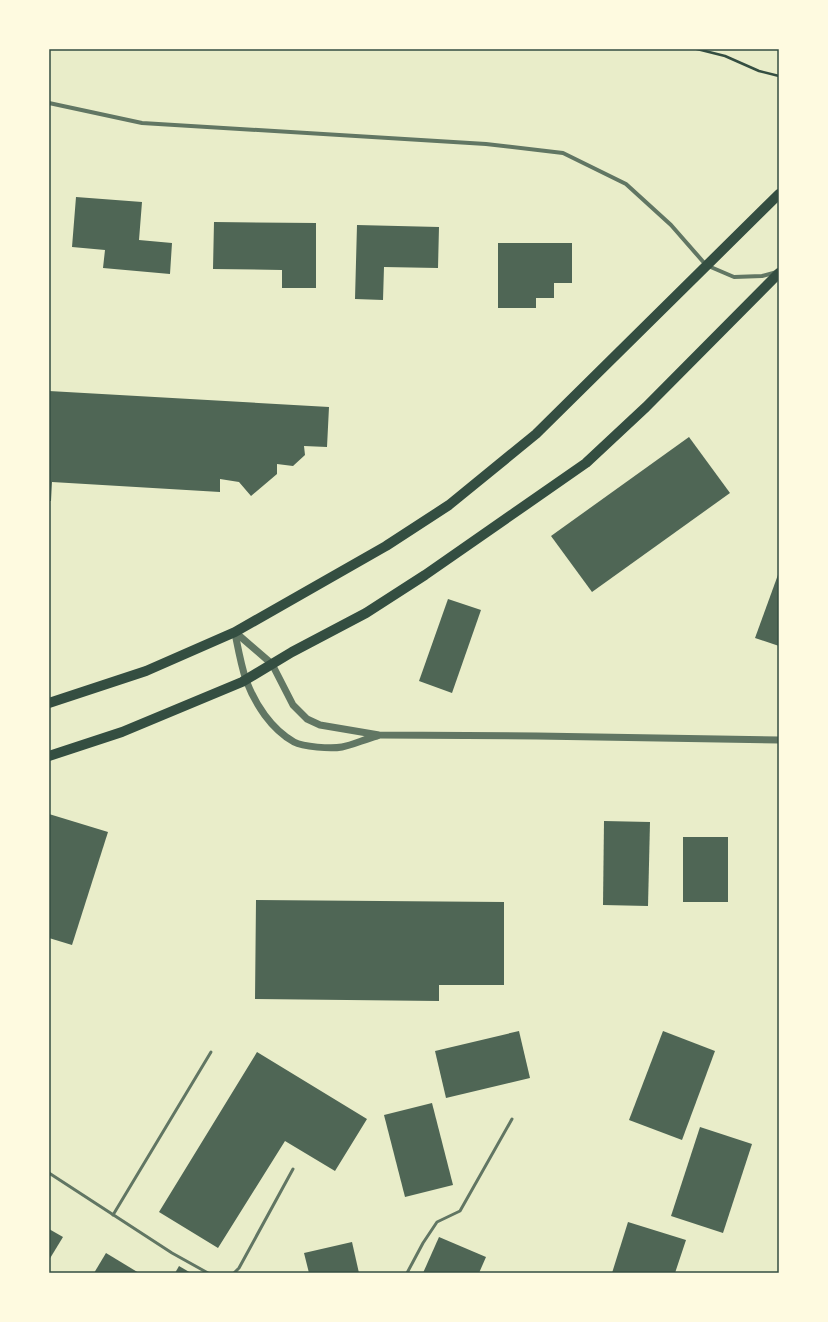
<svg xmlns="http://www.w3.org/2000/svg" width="828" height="1322" font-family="'Alegreya Sans',sans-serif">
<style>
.building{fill:#4f6655}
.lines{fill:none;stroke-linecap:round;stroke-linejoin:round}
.path{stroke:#344e41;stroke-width:2.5}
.service{stroke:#617663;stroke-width:3}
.minor{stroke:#617663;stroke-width:4}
.tertiary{stroke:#617663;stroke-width:7}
.primary{stroke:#344e41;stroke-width:10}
.neatline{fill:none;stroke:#344e41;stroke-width:1.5}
</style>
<rect width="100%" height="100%" fill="#e9edc9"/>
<g class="building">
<path d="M76 197 142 202 139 240 172 243 170 274 103 268 105 250 72 247Z"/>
<path d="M214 222 316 223V288H282V270L213 269Z"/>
<path d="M357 225 439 227 438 268 384 267 383 300 355 299Z"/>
<path d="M498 243H572V283H554V298H536V308H498Z"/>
<path d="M49 391 329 407 327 447 304 446 305 455 293 466 277 464V474L251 496 239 482 220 479V492L52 482 51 501H49Z"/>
<path d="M689 437 730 493 592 592 551 536Z"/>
<path d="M779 572V646L755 638Z"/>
<path d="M448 599 481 610 452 693 419 681Z"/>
<path d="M49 814 108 832 72 945 49 938Z"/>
<path d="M604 821 650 822 648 906 603 905Z"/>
<rect x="683" y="837" width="45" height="65"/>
<path d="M256 900 504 902V985H439V1001L255 999Z"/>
<path d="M519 1031 530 1078 446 1098 435 1051Z"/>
<path d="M663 1031 715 1051 682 1140 629 1120Z"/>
<path d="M257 1052 367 1119 335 1171 285 1141 218 1248 159 1212Z"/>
<path d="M432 1103 453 1185 405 1197 384 1115Z"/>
<path d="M700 1127 752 1144 723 1233 671 1216Z"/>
<path d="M628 1222 686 1240 675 1273H612Z"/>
<path d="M49 1229 63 1237 49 1260Z"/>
<path d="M439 1237 486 1257 479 1273H423Z"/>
<path d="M352 1242 359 1273H309L304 1253Z"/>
<path d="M106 1253 139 1273H94Z"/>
<path d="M179 1266 191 1273H175Z"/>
</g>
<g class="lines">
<path class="path" d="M697 49 725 56 759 71 779 76"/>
<g class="service">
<path d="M49 1173 172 1253 208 1273"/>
<path d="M113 1215 211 1052"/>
<path d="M234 1273 239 1268 293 1169"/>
<path d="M407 1273 423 1243 437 1222 460 1211 512 1119"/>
</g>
<path class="minor" d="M49 103 142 123 486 144 563 153 626 184 671 225 706 265 734 277 762 276 777 272"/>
<g class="tertiary">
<path d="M235 632 272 664 293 705 307 719 320 725 379 735 537 736 779 740"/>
<path d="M235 633C238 648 241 665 246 680 255 704 271 729 294 742 303 747 331 749 342 747 353 745 365 739 377 736"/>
</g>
<g class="primary">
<path d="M49 703 146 671 235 632 386 546 449 505 536 434 779 194"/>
<path d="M49 756 122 732 242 682 292 652 366 613 425 575 586 463 646 407 779 273"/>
</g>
</g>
<rect width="828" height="1322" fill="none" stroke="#fefae0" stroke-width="100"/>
<rect x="50" y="50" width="728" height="1222" class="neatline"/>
</svg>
